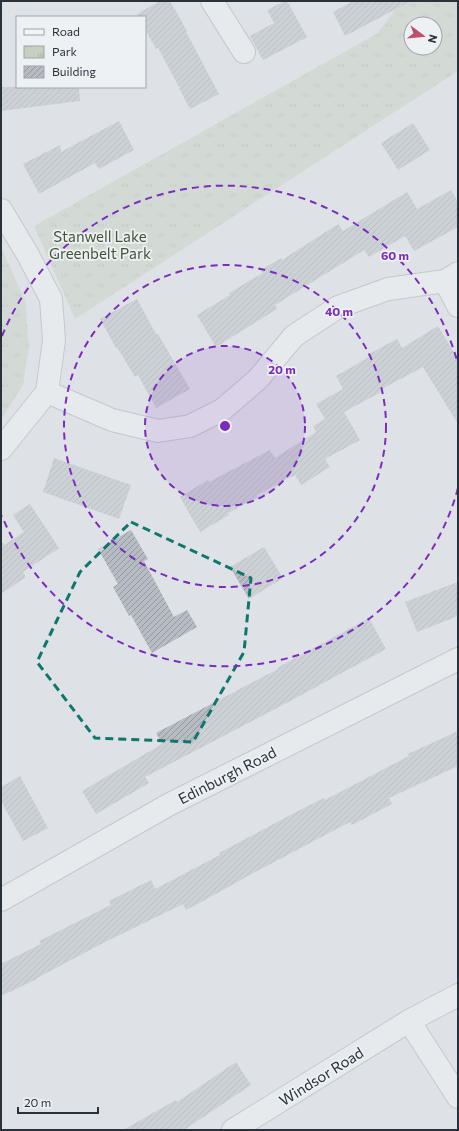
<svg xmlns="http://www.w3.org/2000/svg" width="459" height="1131" font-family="Commissioner,sans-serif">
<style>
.park{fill:url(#park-tufts);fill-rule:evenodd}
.building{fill:url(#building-hatch)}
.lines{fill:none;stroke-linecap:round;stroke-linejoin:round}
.street-casing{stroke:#a4aaaf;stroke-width:24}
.street{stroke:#f1f3f5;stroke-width:22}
.marked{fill:none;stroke:#0f766e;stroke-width:3;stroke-dasharray:8 5;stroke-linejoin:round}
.ring{fill:none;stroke:#7b2cbf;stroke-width:2;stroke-dasharray:7 5}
.labels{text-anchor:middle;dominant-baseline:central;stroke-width:3.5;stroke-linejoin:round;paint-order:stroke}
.park-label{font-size:15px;fill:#415538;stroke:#eef1f4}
.street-label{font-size:15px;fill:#29323b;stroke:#eef1f4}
.centre{fill:#7b2cbf;stroke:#eef1f4;stroke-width:2}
.ring-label{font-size:12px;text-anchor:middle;font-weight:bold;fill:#7b2cbf;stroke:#eef1f4;stroke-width:3.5;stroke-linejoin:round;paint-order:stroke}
</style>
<defs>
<pattern id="park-tufts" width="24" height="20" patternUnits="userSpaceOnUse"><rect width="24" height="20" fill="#c6cfc0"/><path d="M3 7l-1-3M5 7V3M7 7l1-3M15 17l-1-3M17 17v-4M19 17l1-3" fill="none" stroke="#aab2a6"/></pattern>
<pattern id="building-hatch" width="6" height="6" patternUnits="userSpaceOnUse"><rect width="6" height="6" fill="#b6bcc2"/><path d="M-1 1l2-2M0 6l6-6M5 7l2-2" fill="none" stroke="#94999f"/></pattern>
</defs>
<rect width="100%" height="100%" fill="#dee2e6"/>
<g class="park">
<path d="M401 1H458V71L75 319 34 226 378 33ZM411 24H435V48H411Z"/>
<path d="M1 247 25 300 29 346 23 385 1 420Z"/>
</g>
<g class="building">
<path d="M160 1H170L187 31 186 32 219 94 190 109 179 88 181 87H179L158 48 156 49 145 29V17H138L137 14Z"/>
<path d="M285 1H287L307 37 263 60 250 36 274 23 267 10Z"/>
<path d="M353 1H411L345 36 333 12Z"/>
<path d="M1 87H79L80 101 1 111Z"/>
<path d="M119 121 134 150 99 169 95 163 39 194 23 164 60 145 61 152Z"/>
<path d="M413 123 430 150 398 170 381 143Z"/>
<path d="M451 190 458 202V227L414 251 405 236 369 257 364 250 275 305 277 309 216 347 197 315 230 295 229 293 263 273 261 270 281 258 282 260 338 224 343 231 407 192 417 209Z"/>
<path d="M137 299 156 334H158L190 389 156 408 138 375 135 377 117 347 116 348 100 319Z"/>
<path d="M438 326 458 359V424L423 367 380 390 381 392 344 412 360 440 325 459 330 467 301 485 295 475 257 495 258 497 228 513 229 515 200 532 180 497 208 480 209 482 270 450 275 458 316 432 313 426 325 419 316 404 343 389 336 376 371 356 369 354 397 339 402 348Z"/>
<path d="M54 458 131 485 119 519 43 492Z"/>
<path d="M30 504 59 548 23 572 26 577 1 594V540L4 545 24 532 13 515Z"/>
<path d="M131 530 148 559 144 561 174 617 187 610 197 627 152 653 131 615 129 616 113 587 118 584 98 549Z"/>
<path d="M264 547 283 578 249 599 230 567Z"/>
<path d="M458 582V616L417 632 405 602Z"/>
<path d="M369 618 386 649 294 699 145 777 149 783 96 814 82 791 162 744 156 733 278 669 277 668Z"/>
<path d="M458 731V766L389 798 392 804 352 825 350 822 257 871 205 900 186 910 183 904 103 943 37 978V979L1 996V964L41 944 39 941 111 905 109 901 151 880 155 889 220 855 219 853 298 811 324 798 325 800 409 756 408 754Z"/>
<path d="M20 776 48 828 23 841 1 801V787Z"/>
<path d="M236 1062 251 1085 184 1130H123L176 1100 177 1102Z"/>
</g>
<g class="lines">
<defs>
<g id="street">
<path d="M212 1 244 52"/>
<path d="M1 210 28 255 51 299 54 340 47 392 1 449"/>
<path d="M445 281 458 306"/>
<path d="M47 392 112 420 158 431 190 426 222 410 258 379 294 336 338 307 388 289 445 281 458 273"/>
<path d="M1 900 170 804 458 659"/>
<path d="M409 1021 458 1097"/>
<path d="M233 1130 409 1021 458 995"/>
</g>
</defs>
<use href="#street" class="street-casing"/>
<use href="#street" class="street"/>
</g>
<path d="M0 0H459V1131H0ZM131 522 251 578 244 652 193 742 95 738 37 662 80 572Z" fill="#dee2e6" fill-opacity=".55" fill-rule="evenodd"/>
<path class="marked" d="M131 522 251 578 244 652 193 742 95 738 37 662 80 572Z"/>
<circle cx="225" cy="426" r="80" fill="#7b2cbf" fill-opacity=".12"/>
<g class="ring">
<circle cx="225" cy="426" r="80"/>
<circle cx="225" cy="426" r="161"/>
<path d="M458 488A241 241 0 0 1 2 516M2 336A241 241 0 0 1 458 364"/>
</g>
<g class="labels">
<g class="park-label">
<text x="100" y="236">Stanwell Lake<tspan x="100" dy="17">Greenbelt Park</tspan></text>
</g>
<g class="street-label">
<text transform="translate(227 775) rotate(-27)">Edinburgh Road</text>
<text transform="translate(321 1076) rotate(-32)">Windsor Road</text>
</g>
</g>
<circle cx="225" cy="426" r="6" class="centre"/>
<g class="ring-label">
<text x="395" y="260">60 m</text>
<text x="339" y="316">40 m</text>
<text x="282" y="374">20 m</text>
</g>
<rect width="459" height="1131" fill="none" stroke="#29323b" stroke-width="4"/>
<rect x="16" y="16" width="130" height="72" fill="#eef1f4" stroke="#9fa5aa"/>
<rect x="24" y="29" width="20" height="6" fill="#f1f3f5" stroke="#9fa5aa"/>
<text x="52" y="36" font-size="12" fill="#29323b">Road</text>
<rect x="24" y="46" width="20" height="12" fill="url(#park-tufts)" stroke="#9fa5aa"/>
<text x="52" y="56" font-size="12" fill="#29323b">Park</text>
<rect x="24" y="66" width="20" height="12" fill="url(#building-hatch)" stroke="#9fa5aa"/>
<text x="52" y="76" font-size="12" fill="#29323b">Building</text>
<g transform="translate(423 36) rotate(106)"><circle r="19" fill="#eef1f4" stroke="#9fa5aa"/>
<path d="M0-3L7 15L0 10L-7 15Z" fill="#be506d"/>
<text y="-6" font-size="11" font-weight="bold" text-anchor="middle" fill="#29323b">N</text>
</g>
<path d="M18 1107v6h80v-6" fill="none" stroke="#29323b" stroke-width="2"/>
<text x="24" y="1107" font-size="12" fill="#29323b" stroke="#eef1f4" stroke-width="3" paint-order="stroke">20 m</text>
</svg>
